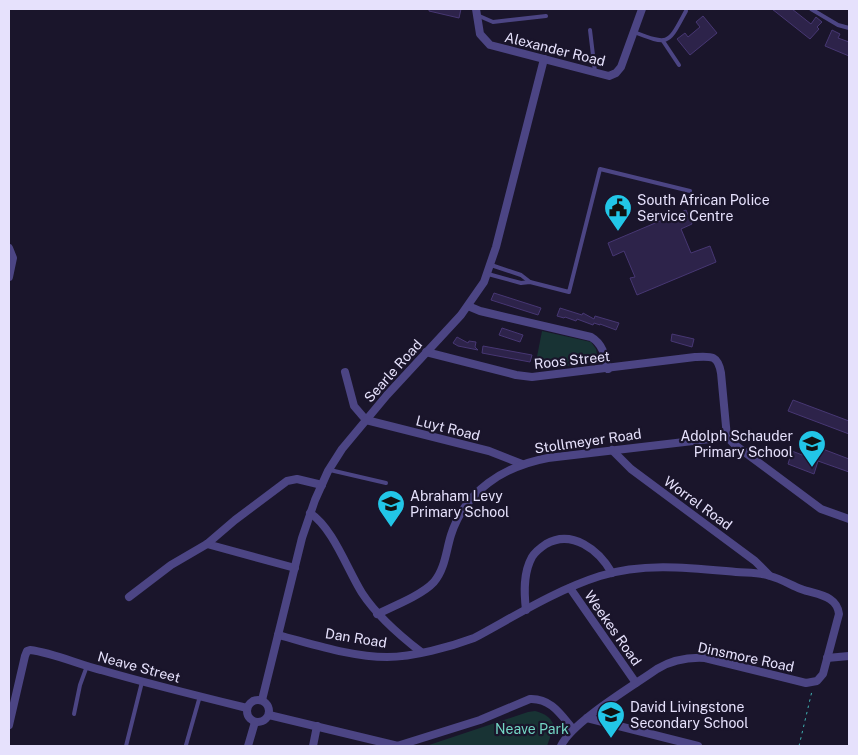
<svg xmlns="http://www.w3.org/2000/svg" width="858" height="755" font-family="'Public Sans',sans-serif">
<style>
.green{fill:#183334}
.building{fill:#2d234a;stroke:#473773}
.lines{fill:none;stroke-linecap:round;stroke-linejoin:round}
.path{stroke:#3fb1b2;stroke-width:1;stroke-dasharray:2.5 4;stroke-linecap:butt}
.service{stroke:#4c4584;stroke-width:4}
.minor{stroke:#4c4584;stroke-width:8}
.labels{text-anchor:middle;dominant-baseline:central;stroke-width:4.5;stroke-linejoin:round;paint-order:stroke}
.street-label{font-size:14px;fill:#e6e1fc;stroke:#1a152b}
.poi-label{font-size:14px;fill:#e6e1fc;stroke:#1a152b;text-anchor:start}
.park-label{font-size:14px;fill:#73d6c4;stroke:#1a152b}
</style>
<rect width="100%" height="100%" fill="#1a152b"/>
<g class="green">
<path d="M542 331 591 342 596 349 598 360 596 362 566 366 535 367Z"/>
<path d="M535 711C545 714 550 716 554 726L547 746H426L528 712Z"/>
</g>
<g class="building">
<path d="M429 9H461L459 18 429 11Z"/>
<path d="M772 9H792L811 24 816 17 822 22 817 27 819 29 810 39Z"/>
<path d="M703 16 717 33 690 55 677 39 685 33 688 37 700 27 696 22Z"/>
<path d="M832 30 840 34 838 38 849 42V56L825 46Z"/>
<path d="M686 210 692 224 681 229 691 253 710 246 716 262 637 295 630 278 635 277 624 251 613 256 608 243Z"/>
<path d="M494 293 541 308 538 315 491 300Z"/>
<path d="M560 308 582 315 583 313 594 319 595 316 619 323 616 330 600 324V325L594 323 593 325 577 319 576 321 565 317 564 318 557 316Z"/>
<path d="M502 328 523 335 520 342 499 335Z"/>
<path d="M672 334 694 339 692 347 671 341Z"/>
<path d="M457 337 468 343 469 341 476 342 475 347 478 350 458 346 453 343Z"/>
<path d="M483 346 532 355 530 362 482 353Z"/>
<path d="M793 400 849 421V434L788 411Z"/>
<path d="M820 448 849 459V472L818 461 814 474 788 464 792 451 815 460Z"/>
</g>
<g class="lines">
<path class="path" d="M799 746 812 691"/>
<g class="service">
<path d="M811 9 838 25 849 28"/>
<path d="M477 15 493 22 546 16"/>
<path d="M590 30 595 72"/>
<path d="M634 32C670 46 668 44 686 11"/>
<path d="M663 41 679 65"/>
<path d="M491 265 521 275 530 282"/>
<path d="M488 274 521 283 530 282 569 292 600 169 690 191"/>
<path d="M330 470 386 483"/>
<path d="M74 714 80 685 87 666"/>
<path d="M186 745 200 696"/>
<path d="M126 746 142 682"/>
</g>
<g class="minor">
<path d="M476 9 480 34 490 45 609 76 616 73 621 67 642 9"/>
<path d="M9 248 13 258 9 277"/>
<path d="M468 306 480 311 591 337C603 344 605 356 608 369"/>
<path d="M426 352 516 375 532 377 695 357C711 356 718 355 721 373L727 437 735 445 821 509 849 519"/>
<path d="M345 372 354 406 366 420 489 451 522 464"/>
<path d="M612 450 631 469 755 561 769 575"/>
<path d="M310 513C333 528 347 569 362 593 377 616 399 635 421 652"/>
<path d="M207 544 295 568"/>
<path d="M570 588 636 683"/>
<path d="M129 597 171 565 207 544 235 520 287 481 297 479 322 485"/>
<path d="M526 610C524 593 523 573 532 557 535 552 540 548 546 544 572 529 599 550 612 573"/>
<path d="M377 614C394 606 422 595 434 582 445 569 446 551 451 535 465 491 504 466 548 458L727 437"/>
<path d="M278 635C313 644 351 657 387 657 413 657 450 647 474 638 515 616 556 590 600 576 644 562 692 568 736 572 747 573 760 572 770 576 781 579 791 585 801 589 817 595 837 595 839 614L823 674 817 681 806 683 705 658C687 657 672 660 657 669 633 686 572 722 561 746"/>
<path d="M827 658 849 656"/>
<circle cx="258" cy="711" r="11"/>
<path d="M262 700 302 538 315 500 328 471 342 449 387 395 461 315 484 282 496 247 544 59"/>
<path d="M269 715 398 746"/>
<path d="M587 718 698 746"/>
<path d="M9 725 25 656 27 651 30 650C54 653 77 664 101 670 149 684 198 696 247 708"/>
<path d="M248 746 255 722"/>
<path d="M313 746 317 726"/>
<path d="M397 746 480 720 530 699C551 698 561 715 573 729"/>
</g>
</g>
<defs>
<symbol id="civic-pin" viewBox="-11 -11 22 30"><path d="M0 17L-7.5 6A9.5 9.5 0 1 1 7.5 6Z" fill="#22c6e7" stroke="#1a152b"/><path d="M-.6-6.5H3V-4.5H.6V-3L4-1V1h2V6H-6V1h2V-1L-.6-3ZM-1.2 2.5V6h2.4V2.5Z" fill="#111"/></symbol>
<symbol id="school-pin" viewBox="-11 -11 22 30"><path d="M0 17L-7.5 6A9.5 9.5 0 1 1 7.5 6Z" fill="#22c6e7" stroke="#1a152b"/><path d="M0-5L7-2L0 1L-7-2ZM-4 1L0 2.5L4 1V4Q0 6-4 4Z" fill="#111"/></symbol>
</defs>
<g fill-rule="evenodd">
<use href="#civic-pin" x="602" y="192" width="32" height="43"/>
<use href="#school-pin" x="796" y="428" width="32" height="43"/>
<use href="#school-pin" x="375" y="488" width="32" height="43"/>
<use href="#school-pin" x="595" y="699" width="32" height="43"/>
</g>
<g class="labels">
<g class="street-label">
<text transform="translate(555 49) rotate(14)">Alexander Road</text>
<text transform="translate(572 360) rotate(-6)">Roos Street</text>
<text transform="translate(393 371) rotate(-48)">Searle Road</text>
<text transform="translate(448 428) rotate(14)">Luyt Road</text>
<text transform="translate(588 441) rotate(-8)">Stollmeyer Road</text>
<text transform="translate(698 503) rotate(36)">Worrel Road</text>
<text transform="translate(613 628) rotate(55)">Weekes Road</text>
<text transform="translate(356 638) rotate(9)">Dan Road</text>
<text transform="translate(746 657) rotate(12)">Dinsmore Road</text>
<text transform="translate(139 667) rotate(15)">Neave Street</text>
</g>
<g class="poi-label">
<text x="637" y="200">South African Police<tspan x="637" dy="16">Service Centre</tspan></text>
<text x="793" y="436" text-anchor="end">Adolph Schauder<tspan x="793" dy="16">Primary School</tspan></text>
<text x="410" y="496">Abraham Levy<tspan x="410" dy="16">Primary School</tspan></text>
<text x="630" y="707">David Livingstone<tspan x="630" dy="16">Secondary School</tspan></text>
</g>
<g class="park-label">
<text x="532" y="729">Neave Park</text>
</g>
</g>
<rect width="858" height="755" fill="none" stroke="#e6e1fc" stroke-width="20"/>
</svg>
